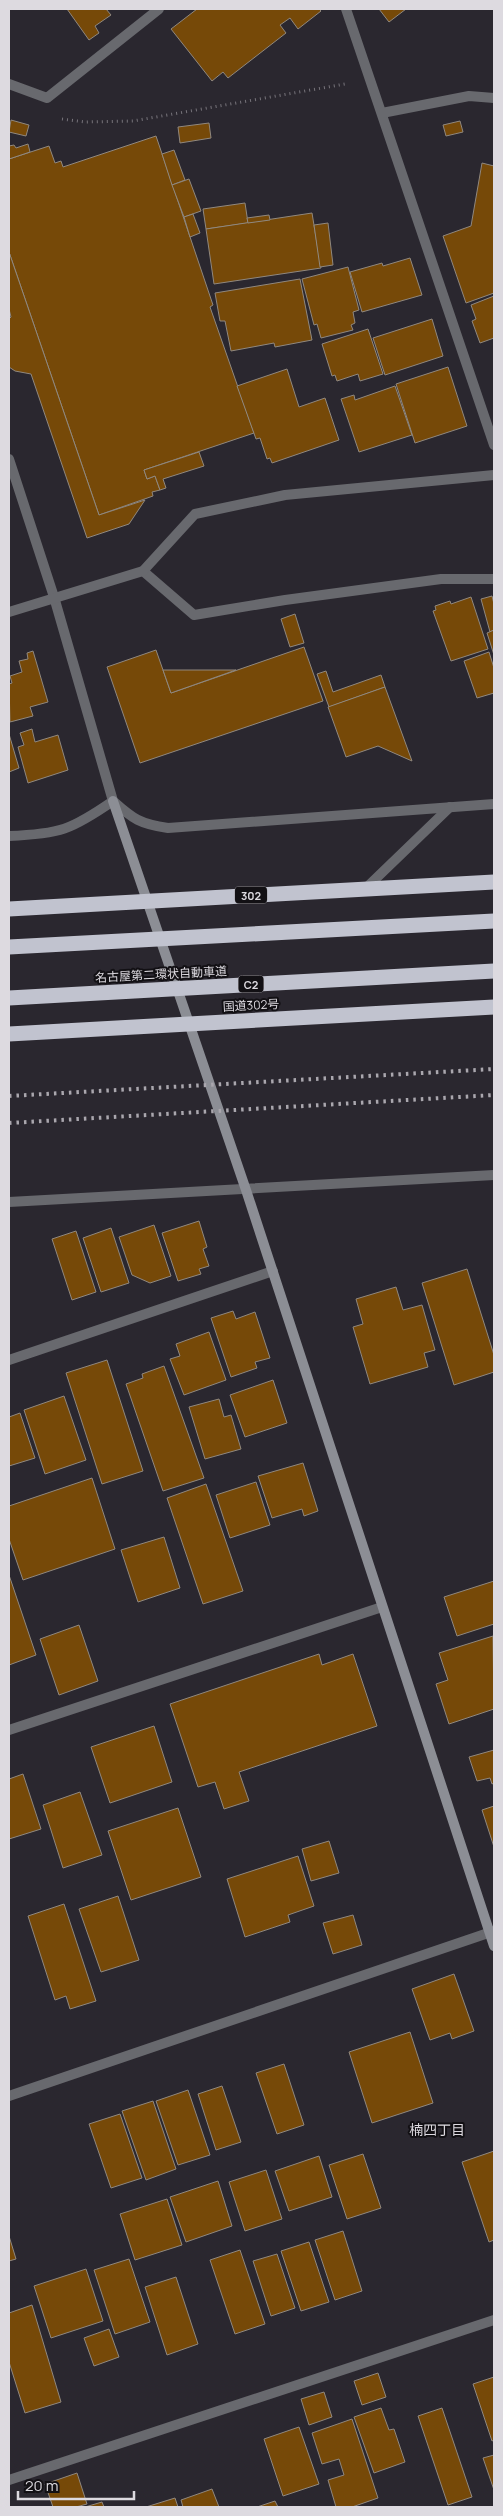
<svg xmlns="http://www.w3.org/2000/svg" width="503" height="2516" font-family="Manrope,'Noto Sans JP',sans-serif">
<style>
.building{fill:#764908;stroke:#90887f}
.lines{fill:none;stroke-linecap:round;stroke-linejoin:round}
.path{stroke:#77747b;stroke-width:3;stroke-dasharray:1 4;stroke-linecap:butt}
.street{stroke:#68696e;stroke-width:10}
.secondary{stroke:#8c8e95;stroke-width:10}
.highway{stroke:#c1c3cf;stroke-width:15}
.rail{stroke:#aaa7ae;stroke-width:4;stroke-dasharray:2.5 5;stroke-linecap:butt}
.highway-bridge{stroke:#c1c3cf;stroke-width:15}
.labels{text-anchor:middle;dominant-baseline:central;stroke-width:4;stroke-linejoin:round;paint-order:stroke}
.shield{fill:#121014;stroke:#a09da3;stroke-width:1}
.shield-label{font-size:11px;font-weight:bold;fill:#dddae0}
.street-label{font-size:12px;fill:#dddae0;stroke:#121014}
.neighbourhood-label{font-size:14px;fill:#dddae0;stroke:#121014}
</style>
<rect width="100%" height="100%" fill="#2a272f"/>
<g class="building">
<path d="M67 9H106L111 15 95 26 99 33 89 40Z"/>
<path d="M197 9H319L321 11 298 29 290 18 280 25 286 33 228 78 223 72 212 81 171 29Z"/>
<path d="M379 9H406L389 22Z"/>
<path d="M11 120 29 125 26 136 9 132Z"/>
<path d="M460 121 463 132 446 136 443 125Z"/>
<path d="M209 123 211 138 180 143 178 127Z"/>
<path d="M156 136 213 305 210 307 254 433 144 470 147 479 155 476 160 490 152 492 153 496 99 515 9 252V159L49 146 55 163 61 161 63 167Z"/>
<path d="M28 144 30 152 9 159V146L14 145 16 148Z"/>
<path d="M174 150 185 180 172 185 162 154Z"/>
<path d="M482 163 494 166V293L466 303 443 236 471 226Z"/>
<path d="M189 179 201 211 184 217 172 185Z"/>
<path d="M245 203 248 223 206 229 203 209Z"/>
<path d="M312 213 321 268 214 284 206 229Z"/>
<path d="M193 214 200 233 190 237 184 217Z"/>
<path d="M269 215 270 220 248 223 247 218Z"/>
<path d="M328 223 333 265 320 267 314 225Z"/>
<path d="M9 252 99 515 145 500 129 524 87 538 31 374 15 371 9 367V319L11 317 9 309Z"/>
<path d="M410 258 422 295 362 312 350 272 382 263 383 266Z"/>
<path d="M348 267 359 310 353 312 355 323 351 325 353 330 321 338 317 324 314 325 302 279Z"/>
<path d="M300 279 312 340 275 347 274 343 231 351 225 321H220L215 293Z"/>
<path d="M494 296V338L480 343 472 321 476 319 471 305Z"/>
<path d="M432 319 443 356 385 375 373 338Z"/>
<path d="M368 329 383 374 360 381 358 374 337 381 335 375 332 376 322 344Z"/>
<path d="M448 367 467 426 415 443 396 384Z"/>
<path d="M287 369 299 407 325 398 339 440 272 463 270 458 267 459 260 438 256 439 237 386Z"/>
<path d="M395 386 412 435 359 452 341 399 354 395 355 400Z"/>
<path d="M199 452 204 466 163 479 166 488 160 490 155 476 147 479 144 470Z"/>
<path d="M492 596 494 604V630L490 632 481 599Z"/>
<path d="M471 597 488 649 451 661 433 611 436 610 435 606 450 601 451 604Z"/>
<path d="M295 614 304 643 290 647 281 619Z"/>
<path d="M494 630V655L487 633Z"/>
<path d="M304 647 323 701 140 763 107 667 156 650 171 693Z"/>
<path d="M33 651 48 702 30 707 33 716 10 722 9 684 12 683 10 676 22 672 19 661 28 659 27 653Z"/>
<path d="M489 652 494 668V693L477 698 464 661Z"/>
<path d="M163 670H236L171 693Z"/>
<path d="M326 671 333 692 381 675 385 687 329 707 317 674Z"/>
<path d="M385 687 412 761 378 746 346 757 328 707Z"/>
<path d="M32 729 35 742 58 735 68 770 28 783 18 747 24 745 20 733Z"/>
<path d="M9 734 19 768 9 772Z"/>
<path d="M199 1221 207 1247 203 1249 209 1266 199 1269 201 1274 178 1281 162 1233Z"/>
<path d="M154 1225 171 1276 150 1283 132 1275 119 1237Z"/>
<path d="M111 1228 129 1283 101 1292 83 1238Z"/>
<path d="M76 1231 96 1292 72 1300 52 1239Z"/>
<path d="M467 1269 494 1355V1372L454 1385 422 1283Z"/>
<path d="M396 1287 403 1310 422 1305 435 1350 424 1353 428 1367 370 1384 353 1327 363 1324 356 1299Z"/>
<path d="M233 1311 236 1319 255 1312 270 1358 255 1362 257 1368 231 1377 211 1318Z"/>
<path d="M209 1332 226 1380 184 1395 170 1359 180 1356 176 1344Z"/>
<path d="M107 1360 143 1471 102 1484 66 1373Z"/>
<path d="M164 1366 204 1478 163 1491 126 1384 143 1378 142 1374Z"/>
<path d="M273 1380 287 1423 245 1437 230 1395Z"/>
<path d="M64 1396 86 1460 45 1474 24 1410Z"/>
<path d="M219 1399 224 1417 231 1415 241 1449 205 1459 189 1407Z"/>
<path d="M20 1413 35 1458 9 1466V1417Z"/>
<path d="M303 1463 318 1511 304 1516 302 1509 272 1518 258 1476Z"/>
<path d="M92 1478 115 1549 23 1580 9 1539V1506Z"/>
<path d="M256 1482 270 1525 230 1538 216 1495Z"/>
<path d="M206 1484 243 1591 203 1604 167 1498Z"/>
<path d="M164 1537 180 1588 138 1602 121 1550Z"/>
<path d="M9 1575 36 1655 9 1665Z"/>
<path d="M494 1581V1624L457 1636 444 1597Z"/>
<path d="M79 1625 98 1681 59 1695 40 1639Z"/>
<path d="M493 1636 494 1709 449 1724 436 1684 448 1680 439 1653Z"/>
<path d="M319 1654 322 1665 353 1654 377 1726 239 1772 249 1801 224 1809 215 1782 198 1787 170 1704Z"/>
<path d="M154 1726 172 1782 110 1803 91 1747Z"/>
<path d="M494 1750V1783L492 1784 490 1778 477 1781 469 1757Z"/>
<path d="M23 1774 41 1829 9 1839V1779Z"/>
<path d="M80 1792 102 1855 63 1868 43 1805Z"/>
<path d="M494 1806V1847L482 1810Z"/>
<path d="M178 1808 201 1877 131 1900 108 1831Z"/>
<path d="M329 1841 339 1873 311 1881 302 1849Z"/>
<path d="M298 1856 314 1906 288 1915 290 1922 245 1937 227 1879Z"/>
<path d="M118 1896 139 1960 101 1972 79 1909Z"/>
<path d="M64 1904 96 2001 70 2009 66 1996 55 2000 28 1916Z"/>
<path d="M353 1915 362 1945 333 1954 323 1923Z"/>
<path d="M454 1974 474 2031 452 2039 450 2033 430 2040 412 1989Z"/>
<path d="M410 2032 433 2103 372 2123 349 2052Z"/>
<path d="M284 2064 304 2125 277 2134 256 2073Z"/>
<path d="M222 2086 241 2142 216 2150 198 2094Z"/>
<path d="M188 2090 210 2155 178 2165 156 2101Z"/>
<path d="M153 2101 176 2169 146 2180 122 2111Z"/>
<path d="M120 2114 142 2178 111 2188 89 2124Z"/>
<path d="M494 2151V2240L489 2242 462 2162Z"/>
<path d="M363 2154 381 2208 347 2219 329 2165Z"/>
<path d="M319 2156 332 2197 289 2211 275 2171Z"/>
<path d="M266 2170 282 2219 245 2231 229 2182Z"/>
<path d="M218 2181 232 2226 186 2242 170 2197Z"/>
<path d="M167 2199 182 2245 135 2260 120 2214Z"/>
<path d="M343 2231 362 2291 335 2300 315 2240Z"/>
<path d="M9 2236 16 2259 9 2261Z"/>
<path d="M309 2242 329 2302 301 2311 281 2251Z"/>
<path d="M240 2250 265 2324 235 2334 210 2260Z"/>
<path d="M277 2254 295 2308 271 2316 253 2261Z"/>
<path d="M129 2259 150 2322 115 2334 94 2270Z"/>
<path d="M86 2269 103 2321 51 2338 34 2286Z"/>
<path d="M176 2277 198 2344 167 2355 145 2287Z"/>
<path d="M32 2305 61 2402 25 2413 9 2362V2313Z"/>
<path d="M109 2329 119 2357 94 2366 84 2338Z"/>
<path d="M378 2373 386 2397 362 2405 354 2381Z"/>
<path d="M494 2377V2440L492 2441 473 2384Z"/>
<path d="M324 2392 332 2417 309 2425 301 2399Z"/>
<path d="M381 2408 389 2430 394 2429 405 2462 374 2473 354 2417Z"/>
<path d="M442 2408 472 2497 448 2505 418 2416Z"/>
<path d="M352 2419 378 2498 352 2507H336L328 2480 344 2475 339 2459 322 2464 312 2433Z"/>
<path d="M299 2427 319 2484 283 2496 264 2439Z"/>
<path d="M494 2455V2490L483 2458Z"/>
<path d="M77 2473 87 2504 76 2507H53L45 2484Z"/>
<path d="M212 2489 219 2507H183L181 2500Z"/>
<path d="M175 2498 178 2507H146Z"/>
<path d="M275 2501 278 2507H257Z"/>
<path d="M102 2502 104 2507H85Z"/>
</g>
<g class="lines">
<path class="path" d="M62 119 85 122 133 121 345 84"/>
<g class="street">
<path d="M346 9 494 445"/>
<path d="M9 84 47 98 159 9"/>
<path d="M382 113 469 96 494 98"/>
<path d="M9 459 54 597 113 801C133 819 140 824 168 828L494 804"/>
<path d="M143 571 194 615 285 600 441 579H494"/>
<path d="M9 612 143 571 195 514 285 495 494 475"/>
<path d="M9 836C60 834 71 830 113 801"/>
<path d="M365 889 450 807"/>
<path d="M9 1202 494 1175"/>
<path d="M9 1360 273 1271"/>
<path d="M9 1730 382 1607"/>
<path d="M9 2096 494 1931"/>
<path d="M9 2480 494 2320"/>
</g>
<path class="secondary" d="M113 801 246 1190 494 1946"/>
<g class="highway">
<path d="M9 909 494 882"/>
<path d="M9 1034 494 1007"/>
</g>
<g class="rail">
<path d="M9 1096 494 1069"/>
<path d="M9 1123 494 1095"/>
</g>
<g class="highway-bridge">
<path d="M9 947 494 921"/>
<path d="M9 998 494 971"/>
</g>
</g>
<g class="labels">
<g class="shield">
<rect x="235" y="886.5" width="32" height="17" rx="4"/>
<rect x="238.5" y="975.5" width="25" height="17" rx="4"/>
</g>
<g class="shield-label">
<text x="251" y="895">302</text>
<text x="251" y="984">C2</text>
</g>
<g class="street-label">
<text transform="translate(161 974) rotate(-3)">名古屋第二環状自動車道</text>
<text transform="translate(251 1005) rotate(-3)">国道302号</text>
</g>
<g class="neighbourhood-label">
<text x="437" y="2129">楠四丁目</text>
</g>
</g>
<rect width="503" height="2516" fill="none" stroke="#dddae0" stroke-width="20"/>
<path d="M18 2491v8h116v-8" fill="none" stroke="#dddae0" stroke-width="2.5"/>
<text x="25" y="2491" font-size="15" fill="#dddae0" stroke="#121014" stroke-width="4" paint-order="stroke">20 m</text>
</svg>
